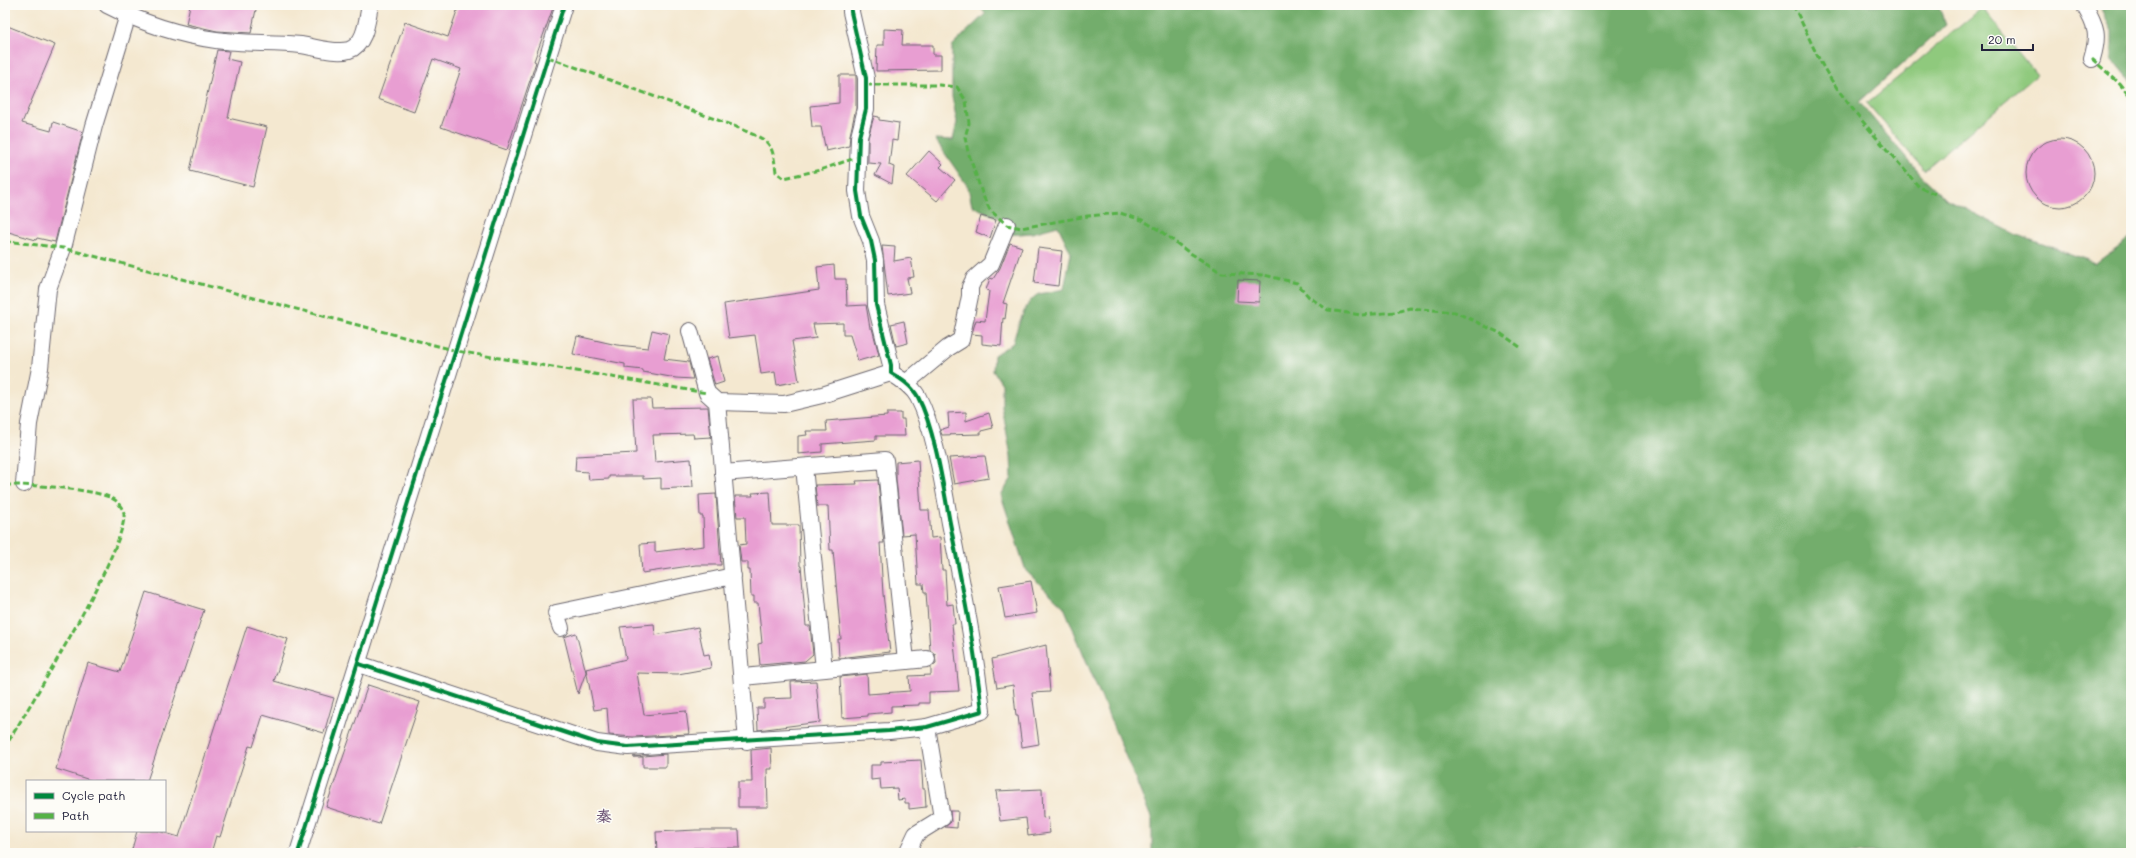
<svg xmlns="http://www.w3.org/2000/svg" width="2136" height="858" font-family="Mali,'Klee One',sans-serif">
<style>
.green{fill:#8fc97d;stroke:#58765c}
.forest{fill:#73ad6c;stroke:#4a6854}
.building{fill:#e89ed2}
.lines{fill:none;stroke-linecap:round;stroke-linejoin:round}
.minor-casing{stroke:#6c676f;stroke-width:18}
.minor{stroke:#fff;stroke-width:16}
.quiet{stroke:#55b146;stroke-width:3;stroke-dasharray:6 3;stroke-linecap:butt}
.cycleway-casing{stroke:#fdfcf7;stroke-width:6}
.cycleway{stroke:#00873e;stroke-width:4}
.labels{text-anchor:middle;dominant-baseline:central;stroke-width:3;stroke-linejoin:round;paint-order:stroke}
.quarter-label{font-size:16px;font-weight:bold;fill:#674d70;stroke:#fdfcf7}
</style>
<rect width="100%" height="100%" fill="#fdfcf7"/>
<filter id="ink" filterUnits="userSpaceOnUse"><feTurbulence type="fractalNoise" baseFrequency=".025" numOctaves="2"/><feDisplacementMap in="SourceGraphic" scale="8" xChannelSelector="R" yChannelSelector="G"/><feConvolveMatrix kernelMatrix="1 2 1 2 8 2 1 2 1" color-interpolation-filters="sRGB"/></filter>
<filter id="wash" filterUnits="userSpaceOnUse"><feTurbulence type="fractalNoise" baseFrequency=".012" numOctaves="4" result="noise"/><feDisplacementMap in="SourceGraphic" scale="16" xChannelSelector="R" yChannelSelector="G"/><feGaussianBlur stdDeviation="0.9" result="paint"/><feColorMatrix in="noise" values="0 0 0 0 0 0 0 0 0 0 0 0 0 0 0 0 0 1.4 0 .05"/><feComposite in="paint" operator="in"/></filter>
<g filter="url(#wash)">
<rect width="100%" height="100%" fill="#f4e8d0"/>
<path class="green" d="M1982 8 2037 75 1924 170 1867 103Z"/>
<g class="forest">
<path d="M976 5H1938L1946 25 1859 102 1921 175 1946 199 2017 235 2096 263 2131 237V853H1152V820L1064 607 1026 571 1001 495 1012 478 1011 456 1002 407V384L993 371 994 355 1013 343C1016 330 1026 299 1039 294 1047 292 1056 291 1064 289L1071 253 1058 226 1032 233 1006 235 999 218 972 206 968 187 935 139 953 140 957 122 952 97V46L986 13Z"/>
<path d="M2099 5H2131V82L2112 59V31Z"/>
</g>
<g id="blocks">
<g class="building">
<path d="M190 5H257L251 33 217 31 186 24Z"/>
<path d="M459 5H554L534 61 536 62 507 150 441 127 461 69 433 59 414 112 378 99 405 22 448 37Z"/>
<path d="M5 25 55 45 22 123 51 131 53 122 83 132 55 242 37 238 36 240 5 231Z"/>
<path d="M884 29 903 30 902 45H933V55H941V70L876 71 877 45H884Z"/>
<path d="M217 50 229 51 227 59 240 62 228 118 267 127 253 187 190 171Z"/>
<path d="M839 75H856V108L850 135 849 146 826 151 821 127H812L810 106 839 103Z"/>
<path d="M874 116 879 117V120L899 123 897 141 892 140 889 165 894 167 892 184 875 175 881 164 868 163V138Z"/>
<circle cx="2060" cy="173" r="34"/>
<path d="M929 151 943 164 940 167 955 180 937 201 907 176Z"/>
<path d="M981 216 996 220 990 238 976 232Z"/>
<path d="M1010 243 1022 247 1003 303 1007 304 1005 319 1003 318 1001 346 982 344V335L972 334 973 330 976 320 985 321 989 291 986 290 990 278 993 279 1000 268Z"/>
<path d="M882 246 895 247 894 261 911 258 914 277 907 278 910 293 888 296Z"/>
<path d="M1038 248 1062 251 1058 286 1034 283Z"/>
<path d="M834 265 835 279H846L847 306 866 305 870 328H872L879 355 858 361 850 335H843V323L813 324 816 338 792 341 799 381 777 385 775 372 761 374 755 335 729 338 724 304 819 290 817 267Z"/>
<path d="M1238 280 1260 281 1259 302 1237 301Z"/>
<path d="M904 321 908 343 896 346 891 324Z"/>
<path d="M652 330 669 334 664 359 689 362 693 379 676 378 643 372V370L625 368V364L573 354 577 336 617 345 648 348Z"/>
<path d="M718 356 724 382 715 385 707 359Z"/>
<path d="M633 399H651L652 408 708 407 711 437 694 438 693 434 653 435 655 462 691 459 693 487 661 489V478L643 479V476H609V479L589 480 588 472 575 471 576 456 636 453Z"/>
<path d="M966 412V421L989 413 993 428 981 431V434L942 435 940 430 949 427 948 413Z"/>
<path d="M887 413H901V419H904L905 436H876V440L822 444V452L798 454V436L807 435 806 431H827L826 421 887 416Z"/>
<path d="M985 456 989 478 954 484 949 458Z"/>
<path d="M918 460 921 510H929L931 538 940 537 942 570H945L947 605 953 604 955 624H952L959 691 929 692V703H919V705L891 706V712L868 714V716L842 718 840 677 867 674 868 694 910 691 909 676 931 675V667L936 663 935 654 930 650 926 592H924L923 584H918L915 534 902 535 896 479V462Z"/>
<path d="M878 480 883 536 884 543H880L883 594 890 652 839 658 838 639H841L833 550H830L828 506H817L815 485 857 484 856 481Z"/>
<path d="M770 492 772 525H799L800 566H801L806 626H810L813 654 805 661 760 665 758 644 762 643 758 603H754V596H751L750 570H748V562H741L739 545 746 544 745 517H737L735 496H753L752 493Z"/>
<path d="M716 494 721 565H696L642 573 640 544 655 543V552L704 546 703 516H700L699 495Z"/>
<path d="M1031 581 1037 613 1005 618 999 586Z"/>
<path d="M146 592 204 610 147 781H93L56 769 88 663 120 672Z"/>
<path d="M654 624 655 635 698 627 704 655 709 654 711 668 678 674 637 673 644 715 686 711 689 734 633 737 609 735 607 708 594 710 586 669 626 659 620 627Z"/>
<path d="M247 626 288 639 274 681 334 698 324 733 263 715 253 747 249 746 220 837 216 836 211 853H131L137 831H158L179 837Z"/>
<path d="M576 633 586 672 578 694 564 637Z"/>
<path d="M1046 645 1050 692 1032 693 1039 744 1022 747 1018 716H1016L1013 685 997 688 992 659Z"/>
<path d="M816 681 820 722 758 730 757 708H764V699L792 698 791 682Z"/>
<path d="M368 685 420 702 379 824 326 807Z"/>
<path d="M771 748 772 769H767L768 807H738V782H752L751 750Z"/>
<path d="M666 754V767H643V757H633Z"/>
<path d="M921 760 923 789H925L926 807 909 809V803H905V799L898 800 897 788 881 789 880 779 871 780V765H881V762Z"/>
<path d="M1042 789 1043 818 1048 817 1050 833 1028 836 1026 818 1000 821 996 791Z"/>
<path d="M950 811H958L957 828 945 827 951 822Z"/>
<path d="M696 830H739L740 848H693L694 853H657L656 832Z"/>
</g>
</g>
</g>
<g filter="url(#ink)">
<use href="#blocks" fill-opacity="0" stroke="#6c676f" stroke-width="1"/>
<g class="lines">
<defs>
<g id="minor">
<path d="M107 5C140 22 179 35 216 40 244 44 273 42 301 45 315 47 335 54 349 50 366 44 367 19 370 5"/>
<path d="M2084 5C2097 27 2099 35 2092 59"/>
<path d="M690 331 707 393 717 402 747 741"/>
<path d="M906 383 948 348 961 340 970 296V287L974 279 991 264 1007 225"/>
<path d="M717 402 784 404 822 395 891 373"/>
<path d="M804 467 824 669"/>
<path d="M723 473 885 460 906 661"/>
<path d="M24 484 29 424 40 368 48 289 63 248 94 126 131 5"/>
<path d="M561 628 556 613 733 576"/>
<path d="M359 664 597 743 628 747 889 731 927 727 982 711C975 648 962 585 950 523 943 485 935 430 918 397 912 386 901 379 891 373V365L876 305 875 260 871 241 861 216 857 191 859 137 866 109V78L851 12V5"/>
<path d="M743 677 927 659"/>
<path d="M298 853 564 5"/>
<path d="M907 853 916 834 942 818 927 727"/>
</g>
</defs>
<use href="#minor" class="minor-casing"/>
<use href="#minor" class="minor"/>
<g class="quiet">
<path d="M1793 5C1806 29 1815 55 1830 78 1856 117 1889 151 1919 187L1935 194"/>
<path d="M548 57 739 128C768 142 772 138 776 172L784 178 820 170 858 157"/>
<path d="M2092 59 2118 82 2131 98"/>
<path d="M866 85H939L957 87 966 101 969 123 965 137 968 152 983 196 990 210 1007 225 1021 228 1088 216 1120 213 1142 220 1159 230 1187 251 1222 273 1264 275 1297 283 1309 297 1328 310 1361 315 1396 312 1410 308 1455 312 1500 333 1520 347"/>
<path d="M5 241 63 248 457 351 707 393"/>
<path d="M5 485C25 484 101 489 115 500 118 502 121 507 123 510 136 535 24 715 5 747"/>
</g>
<defs>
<g id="cycleway">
<path d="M359 664 597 743 628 747 889 731 927 727 982 711C975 648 962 585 950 523 943 485 935 430 918 397 912 386 901 379 891 373V365L876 305 875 260 871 241 861 216 857 191 859 137 866 109V78L851 12V5"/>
<path d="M298 853 564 5"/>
</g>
</defs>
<use href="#cycleway" class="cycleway-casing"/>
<use href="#cycleway" class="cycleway"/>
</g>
</g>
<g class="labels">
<g class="quarter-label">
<text x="604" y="815">秦</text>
</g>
</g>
<rect width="2136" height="858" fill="none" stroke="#fdfcf7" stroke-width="20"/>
<rect x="26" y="780" width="140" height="52" fill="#fdfcf7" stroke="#a5a5ac"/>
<rect x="34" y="793" width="20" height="6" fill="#00873e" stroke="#a5a5ac"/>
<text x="62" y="800" font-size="12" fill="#22223b">Cycle path</text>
<rect x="34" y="813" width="20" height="6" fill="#55b146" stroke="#a5a5ac"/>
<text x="62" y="820" font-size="12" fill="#22223b">Path</text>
<path d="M1982 44v6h51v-6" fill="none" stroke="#22223b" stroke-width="2"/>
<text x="1988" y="44" font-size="12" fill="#22223b" stroke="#fdfcf7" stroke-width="3" paint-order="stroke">20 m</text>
</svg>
